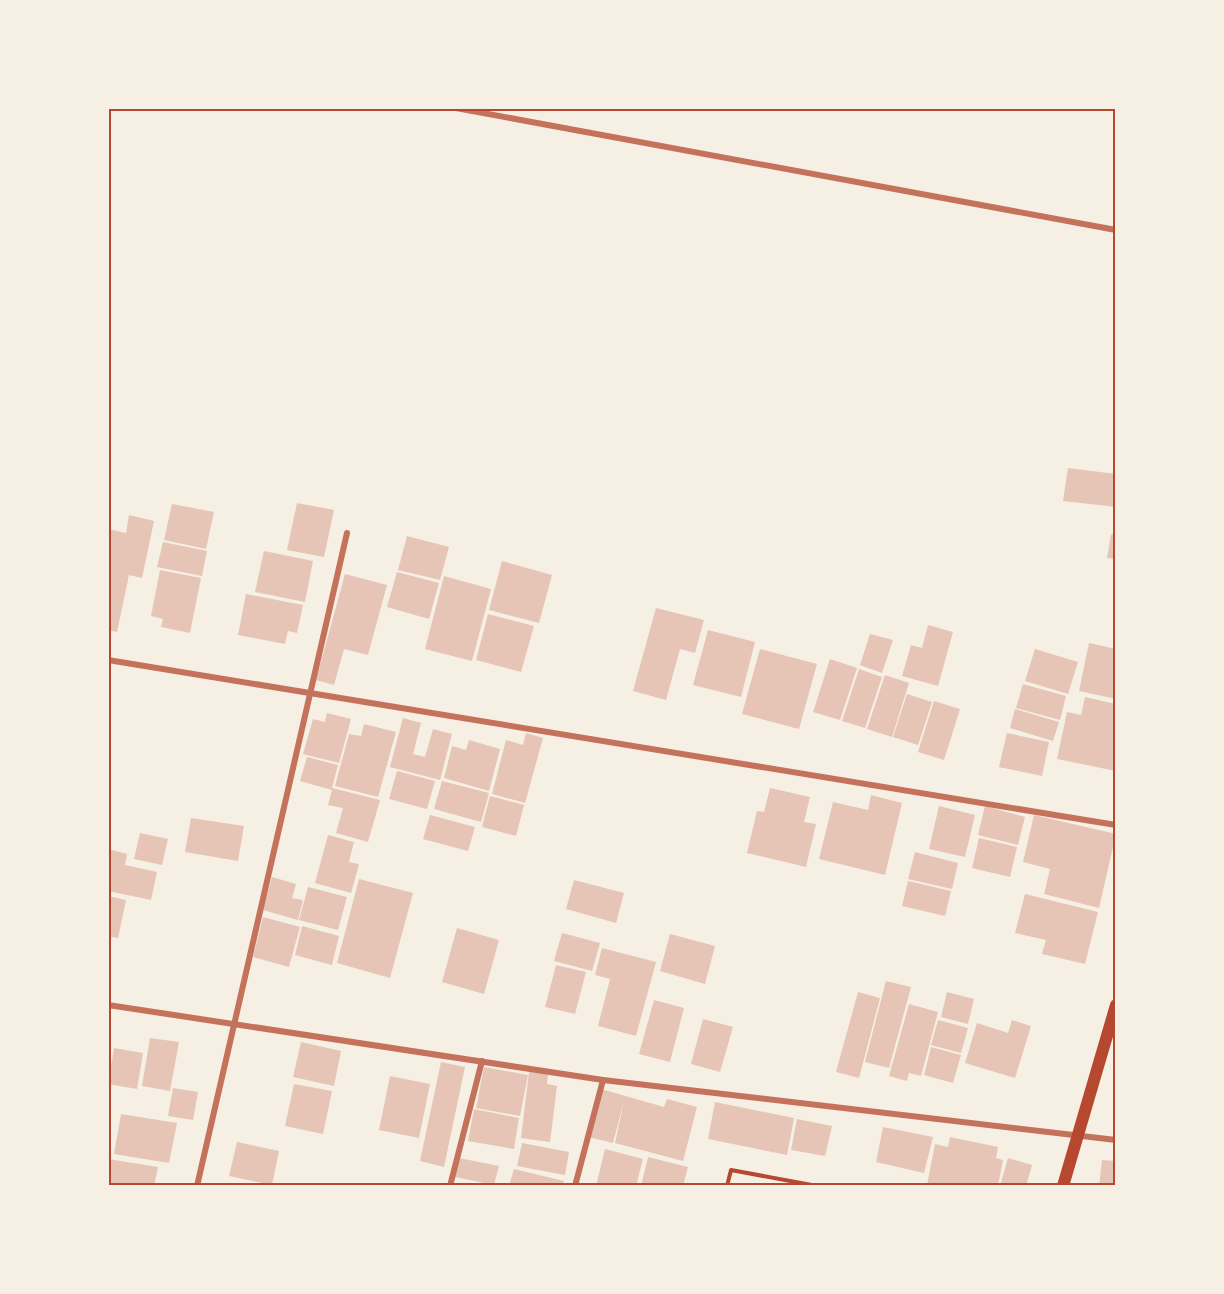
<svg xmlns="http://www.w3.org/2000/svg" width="1224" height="1294" font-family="Merriweather,serif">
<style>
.building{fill:#e6c5b7}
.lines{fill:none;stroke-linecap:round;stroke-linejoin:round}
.path{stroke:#b5482f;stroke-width:4}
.minor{stroke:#c5725c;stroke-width:6}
.secondary{stroke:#b5482f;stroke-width:12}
.neatline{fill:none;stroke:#b5482f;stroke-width:2}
</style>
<rect width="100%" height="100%" fill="#f6efe4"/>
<g class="building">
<path d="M1068 468 1116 474V507L1063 501Z"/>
<path d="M297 503 334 510 324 557 287 550Z"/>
<path d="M172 504 214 512 206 549 164 540Z"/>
<path d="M129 515 154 521 142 578 129 575 117 632 108 630V529L126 533Z"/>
<path d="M1111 534 1116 535V559L1107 558Z"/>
<path d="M407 536 449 547 440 580 398 570Z"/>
<path d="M163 542 207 551 202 576 157 567Z"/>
<path d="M264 551 313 561 305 602 255 592Z"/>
<path d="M502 561 552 575 539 623 489 610Z"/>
<path d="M160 570 201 578 190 633 161 627 163 619 151 616Z"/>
<path d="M397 572 439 583 429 619 387 607Z"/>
<path d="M345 574 387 585 368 655 344 649 334 685 316 680Z"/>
<path d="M444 576 491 589 472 661 425 649Z"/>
<path d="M246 594 303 605 297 633 288 631 285 644 238 635Z"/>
<path d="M656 608 704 620 695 653 680 649 666 700 633 691Z"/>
<path d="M488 614 534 626 521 672 476 660Z"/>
<path d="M928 625 953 632 938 686 902 676 911 645 922 648Z"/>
<path d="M708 630 755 642 741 697 693 685Z"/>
<path d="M870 634 893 640 882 673 860 665Z"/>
<path d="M1089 643 1116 649V699L1079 691Z"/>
<path d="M760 649 817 664 799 729 742 714Z"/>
<path d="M1035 649 1078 662 1068 694 1025 681Z"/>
<path d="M830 659 857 668 840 720 813 712Z"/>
<path d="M859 669 882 677 865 728 842 721Z"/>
<path d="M885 675 909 683 892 737 867 729Z"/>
<path d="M1023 684 1066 696 1060 720 1016 708Z"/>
<path d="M907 694 932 702 918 745 893 737Z"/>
<path d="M1085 697 1116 704V771L1057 759 1067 712 1081 715Z"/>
<path d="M934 701 960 709 944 760 918 752Z"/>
<path d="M1015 709 1059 722 1053 741 1010 728Z"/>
<path d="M327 713 351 719 339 763 303 754 313 719 325 722Z"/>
<path d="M403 718 421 723 413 754 425 757 433 729 452 734 440 780 390 767Z"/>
<path d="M364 724 396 732 378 797 335 786 349 734 361 736Z"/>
<path d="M526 733 543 738 525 803 492 794 506 740 523 745Z"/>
<path d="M1007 733 1049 742 1042 776 999 767Z"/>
<path d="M469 740 500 749 489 791 444 778 452 746 466 750Z"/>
<path d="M307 757 338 765 332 788 380 800 368 842 336 833 343 808 328 805 332 790 300 781Z"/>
<path d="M397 771 435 781 427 809 389 799Z"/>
<path d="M442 781 489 793 481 822 434 809Z"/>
<path d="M770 788 810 797 804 822 816 824 806 867 747 853 757 811 764 812Z"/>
<path d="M871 795 902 803 885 875 819 859 833 802 868 810Z"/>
<path d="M490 796 524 805 516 836 482 827Z"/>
<path d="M939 806 975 815 965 857 929 849Z"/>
<path d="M985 806 1025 817 1018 845 978 835Z"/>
<path d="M430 815 475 827 468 851 423 839Z"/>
<path d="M1034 815 1116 834 1099 908 1044 894 1050 869 1023 862Z"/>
<path d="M191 818 244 826 238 861 185 852Z"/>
<path d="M140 833 168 839 162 865 134 859Z"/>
<path d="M328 835 354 842 349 862 359 864 351 893 315 883Z"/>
<path d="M979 838 1017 847 1010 877 972 868Z"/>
<path d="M108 849 127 854 125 865 157 872 151 900 108 891Z"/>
<path d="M915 852 958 863 952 889 908 879Z"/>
<path d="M272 877 296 884 292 898 303 900 298 920 263 910Z"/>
<path d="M359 879 413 893 390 978 337 963Z"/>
<path d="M574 880 624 893 616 923 566 909Z"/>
<path d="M908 881 951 891 945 916 902 906Z"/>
<path d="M308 887 347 897 338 930 299 920Z"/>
<path d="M1025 894 1098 912 1085 964 1042 954 1046 940 1015 933Z"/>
<path d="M108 896 126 900 118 938 108 936Z"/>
<path d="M263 917 300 927 289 967 253 957Z"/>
<path d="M302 926 339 936 332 965 295 955Z"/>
<path d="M457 928 499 940 484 994 442 982Z"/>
<path d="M562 933 600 943 592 971 554 961Z"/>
<path d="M670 934 715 946 705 984 660 971Z"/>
<path d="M602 948 656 962 636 1036 598 1026 610 979 595 975Z"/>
<path d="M556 965 586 972 575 1014 545 1007Z"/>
<path d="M886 981 911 987 889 1068 865 1062Z"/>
<path d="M858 992 880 998 859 1078 836 1072Z"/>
<path d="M947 992 974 999 968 1024 941 1017Z"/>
<path d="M654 1000 684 1008 670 1062 639 1054Z"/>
<path d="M909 1004 938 1012 921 1076 909 1073 907 1081 889 1076Z"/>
<path d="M703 1019 733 1027 720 1072 691 1064Z"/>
<path d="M938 1020 968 1028 961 1053 931 1045Z"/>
<path d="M1012 1020 1031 1026 1015 1078 965 1063 977 1023 1008 1033Z"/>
<path d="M150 1038 179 1042 170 1091 142 1086Z"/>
<path d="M301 1042 341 1051 334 1086 293 1077Z"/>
<path d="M931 1047 961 1055 953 1083 924 1075Z"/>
<path d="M114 1048 143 1053 137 1089 108 1084Z"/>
<path d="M441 1062 465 1067 444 1167 420 1161Z"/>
<path d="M484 1067 528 1075 520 1116 476 1108Z"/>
<path d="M529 1072 548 1074 547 1084 557 1086 550 1142 521 1138Z"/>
<path d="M390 1076 430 1084 419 1138 379 1130Z"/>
<path d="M294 1084 332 1091 323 1134 285 1126Z"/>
<path d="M173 1088 198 1092 193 1120 168 1116Z"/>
<path d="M601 1089 664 1107 667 1099 697 1107 683 1161 615 1143 624 1101 613 1143 588 1137Z"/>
<path d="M715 1102 794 1118 787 1155 708 1139Z"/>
<path d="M474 1109 519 1118 514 1149 468 1141Z"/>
<path d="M121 1114 177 1123 169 1163 114 1154Z"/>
<path d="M797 1119 832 1126 825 1156 791 1150Z"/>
<path d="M883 1127 933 1137 924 1173 876 1162Z"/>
<path d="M950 1137 998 1147 996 1158 1003 1160 998 1186 927 1185 935 1144 948 1147Z"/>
<path d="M237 1142 279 1151 272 1185 229 1176Z"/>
<path d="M522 1143 569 1152 565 1175 517 1166Z"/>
<path d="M605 1149 643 1159 636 1186H596Z"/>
<path d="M648 1157 688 1167 683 1186H641Z"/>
<path d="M459 1158 499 1166 494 1185 455 1177Z"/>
<path d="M1008 1158 1032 1165 1026 1186H1000Z"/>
<path d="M108 1159 158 1167 154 1186H108Z"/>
<path d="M1102 1160 1116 1161V1186H1099Z"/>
<path d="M514 1169 564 1181 562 1186H509Z"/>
</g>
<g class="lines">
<path class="path" d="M727 1186 731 1170 817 1186"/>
<g class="minor">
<path d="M456 108 1116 230"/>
<path d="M108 660 1116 825"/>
<path d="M108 1005 603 1080 1116 1140"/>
<path d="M197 1186 347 533"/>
<path d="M450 1186 482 1061"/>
<path d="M575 1186 603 1080"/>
</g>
<path class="secondary" d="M1063 1186 1116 1005"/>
</g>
<rect width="1224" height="1294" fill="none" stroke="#f6efe4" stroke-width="219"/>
<rect x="110" y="110" width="1004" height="1074" class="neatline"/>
</svg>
